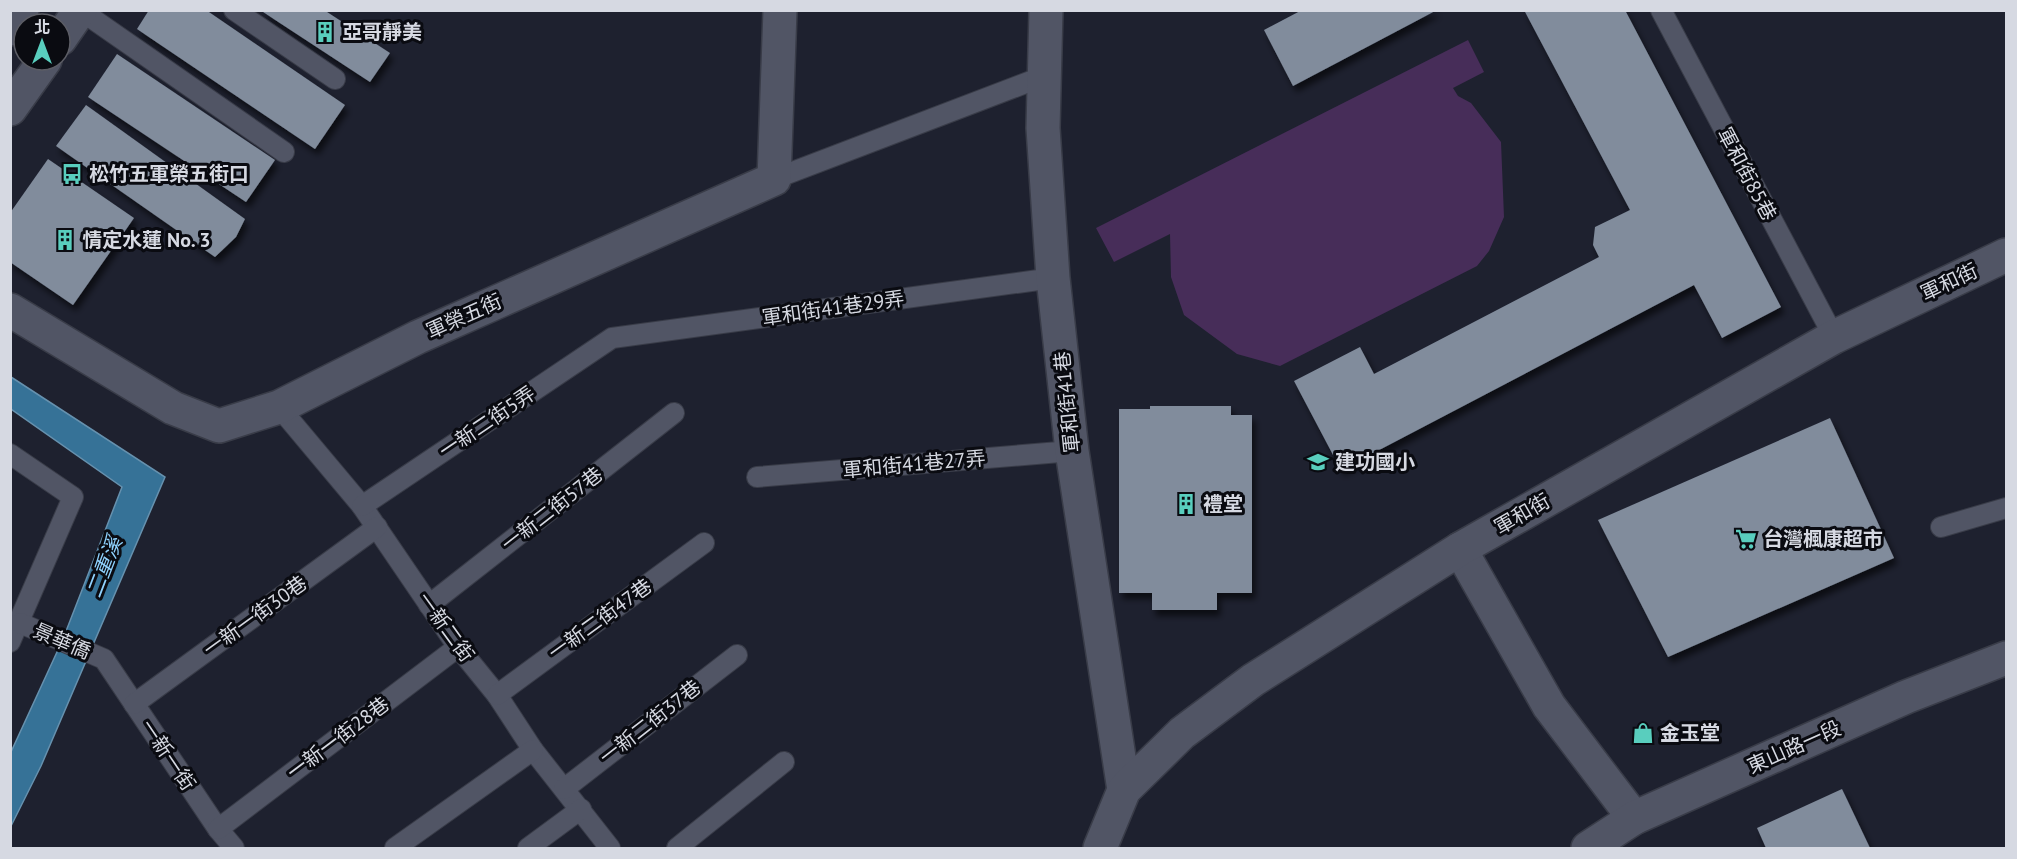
<svg xmlns="http://www.w3.org/2000/svg" width="2017" height="859" font-family="'PT Sans','Noto Sans TC',sans-serif">
<style>
.green{fill:#472d59}
.water{fill:#367297;stroke:#6691ae;stroke-width:1.5}
.building{fill:#818c9c;filter:url(#shadow)}
.lines{fill:none;stroke-linecap:round;stroke-linejoin:round}
.lane-casing{stroke:#393c48;stroke-width:22}
.street-casing{stroke:#393c48;stroke-width:36}
.secondary-casing{stroke:#393c48;stroke-width:36}
.lane{stroke:#515565;stroke-width:20}
.street{stroke:#515565;stroke-width:33}
.secondary{stroke:#515565;stroke-width:33}
.labels{text-anchor:middle;dominant-baseline:central;stroke-width:6;stroke-linejoin:round;paint-order:stroke}
.poi-label{font-size:20px;font-weight:bold;fill:#d6d9e2;stroke:#0a0b11;text-anchor:start}
.street-label{font-size:20px;fill:#d6d9e2;stroke:#0a0b11}
.water-label{font-size:21px;font-style:italic;fill:#8fd2fe;stroke:#0a0b11}
</style>
<defs>
<filter id="shadow"><feDropShadow dx="3.5" dy="6" stdDeviation="3" flood-color="#0009"/></filter>
</defs>
<rect width="100%" height="100%" fill="#1e212f"/>
<path class="green" d="M1468 40 1484 72 1453 88 1458 96 1471 103 1501 142 1504 217 1489 251 1477 266 1280 366 1237 354 1184 315 1171 277 1170 234 1114 262 1096 228Z"/>
<path class="water" d="M11 377 165 477 41 766 11 826V752L63 639 122 487 11 409Z"/>
<g class="building">
<path d="M149 10H206L345 105 315 149 137 29Z"/>
<path d="M260 10H324L390 53 370 82Z"/>
<path d="M1302 10H1437L1293 86 1264 30Z"/>
<path d="M1524 10H1625L1781 307 1722 338 1694 285 1341 470 1294 381 1360 347 1374 374 1599 257 1593 245 1595 227 1630 210Z"/>
<path d="M117 54 275 160 246 202 88 97Z"/>
<path d="M86 105 245 219 236 237 215 257 56 146Z"/>
<path d="M48 159 134 218 73 305 10 262V213Z"/>
<path d="M1150 406H1231V415H1252V593H1217V610H1152V593H1119V409H1150Z"/>
<path d="M1830 418 1894 558 1668 657 1598 520Z"/>
<path d="M1842 789 1870 848H1766L1757 828Z"/>
</g>
<g class="lines">
<defs>
<g id="lane">
<path d="M80 10 284 152"/>
<path d="M234 10 335 79"/>
<path d="M1661 10 1834 337"/>
<path d="M774 179 1044 76"/>
<path d="M279 407 362 506 458 647 497 695 533 750 610 848"/>
<path d="M10 454 73 497 10 642"/>
<path d="M757 477 1072 451"/>
<path d="M362 506 612 338 1053 278"/>
<path d="M1941 527 2006 508"/>
<path d="M429 605 674 413"/>
<path d="M20 623 104 659 218 829 234 848"/>
<path d="M497 695 704 543"/>
<path d="M134 704 377 527"/>
<path d="M564 789 737 655"/>
<path d="M218 829 458 647"/>
<path d="M395 848 533 750"/>
<path d="M528 848 581 809"/>
<path d="M677 848 784 762"/>
</g>
<g id="street">
<path d="M1046 10 1043 128 1053 278 1072 451 1124 790"/>
<path d="M10 310 173 408 219 426 279 407 418 337 774 179 780 10"/>
<path d="M1460 549 1549 706 1634 818"/>
<path d="M1100 848 1124 790 1182 733 1253 680 1460 549 1834 337 2006 255"/>
</g>
<g id="secondary">
<path d="M10 29 22 10"/>
<path d="M60 39 80 10"/>
<path d="M10 109 45 60"/>
<path d="M1588 848 1634 818 1906 697 2006 658"/>
</g>
</defs>
<use href="#lane" class="lane-casing"/>
<use href="#street" class="street-casing"/>
<use href="#secondary" class="secondary-casing"/>
<use href="#lane" class="lane"/>
<use href="#street" class="street"/>
<use href="#secondary" class="secondary"/>
</g>
<defs>
<symbol id="building-bare" viewBox="-9 -9 18 18"><path d="M-4-6H4V6H1V3H-1V6H-4ZM-2.5-4.3h1.7v1.8h-1.7ZM.8-4.3h1.7v1.8H.8ZM-2.5-1h1.7V.8h-1.7ZM.8-1h1.7V.8H.8Z" fill="#59cebe" stroke="#0a0b11" stroke-width="2.5" paint-order="stroke"/></symbol>
<symbol id="bus-bare" viewBox="-9 -9 18 18"><path d="M-5-6H5V4H4V6H2V4H-2V6H-4V4H-5ZM-3.5-4V0h7V-4ZM-3.5 1.2v1.5H-2V1.2ZM2 1.2v1.5H3.5V1.2Z" fill="#59cebe" stroke="#0a0b11" stroke-width="2.5" paint-order="stroke"/></symbol>
<symbol id="school-bare" viewBox="-9 -9 18 18"><path d="M0-5L7-2L0 1L-7-2ZM-4 1L0 2.5L4 1V4Q0 6-4 4Z" fill="#59cebe" stroke="#0a0b11" stroke-width="2.5" paint-order="stroke"/></symbol>
<symbol id="supermarket-bare" viewBox="-9 -9 18 18"><path d="M-6-5.5h2.5l.6 2H6L4.5 2H-2.5L-4.4-4H-6ZM-1.5 3.2a1.3 1.3 0 1 0 .1 0ZM3 3.2a1.3 1.3 0 1 0 .1 0Z" fill="#59cebe" stroke="#0a0b11" stroke-width="2.5" paint-order="stroke"/></symbol>
<symbol id="shop-bare" viewBox="-9 -9 18 18"><path d="M-5-2.5h2.3a2.7 3.5 0 0 1 5.4 0H5L5.5 6h-11ZM-1.5-2.5h3a1.5 2.3 0 0 0-3 0Z" fill="#59cebe" stroke="#0a0b11" stroke-width="2.5" paint-order="stroke"/></symbol>
</defs>
<g fill-rule="evenodd">
<use href="#building-bare" x="310" y="17" width="30" height="30"/>
<use href="#bus-bare" x="57" y="159" width="30" height="30"/>
<use href="#building-bare" x="50" y="225" width="30" height="30"/>
<use href="#school-bare" x="1303" y="447" width="30" height="30"/>
<use href="#building-bare" x="1171" y="489" width="30" height="30"/>
<use href="#supermarket-bare" x="1731" y="524" width="30" height="30"/>
<use href="#shop-bare" x="1628" y="718" width="30" height="30"/>
</g>
<g class="labels">
<g class="poi-label">
<text x="342" y="32">亞哥靜美</text>
<text x="89" y="174">松竹五軍榮五街口</text>
<text x="82" y="240">情定水蓮 No. 3</text>
<text x="1335" y="462">建功國小</text>
<text x="1203" y="504">禮堂</text>
<text x="1763" y="539">台灣楓康超市</text>
<text x="1660" y="733">金玉堂</text>
</g>
<g class="street-label">
<text transform="translate(1747 174) rotate(62)">軍和街85巷</text>
<text transform="translate(1949 282) rotate(-25)">軍和街</text>
<text transform="translate(833 308) rotate(-8)">軍和街41巷29弄</text>
<text transform="translate(464 316) rotate(-24)">軍榮五街</text>
<text transform="translate(1067 402) rotate(-96)">軍和街41巷</text>
<text transform="translate(487 422) rotate(-34)">一新二街5弄</text>
<text transform="translate(914 464) rotate(-5)">軍和街41巷27弄</text>
<text transform="translate(552 509) rotate(-38)">一新二街57巷</text>
<text transform="translate(1522 514) rotate(-30)">軍和街</text>
<text transform="translate(255 616) rotate(-36)">一新一街30巷</text>
<text transform="translate(600 619) rotate(-36)">一新二街47巷</text>
<text transform="translate(446 627) rotate(54)">一新二街</text>
<text transform="translate(62 641) rotate(23)">景華僑</text>
<text transform="translate(650 722) rotate(-38)">一新二街37巷</text>
<text transform="translate(338 738) rotate(-37)">一新一街28巷</text>
<text transform="translate(1794 747) rotate(-24)">東山路一段</text>
<text transform="translate(168 755) rotate(56)">一新一街</text>
</g>
<g class="water-label">
<text transform="translate(104 567) rotate(-69)">二重溪</text>
</g>
</g>
<rect width="2017" height="859" fill="none" stroke="#d6d9e2" stroke-width="24"/>
<g transform="translate(42 42)"><circle r="28" fill="#0a0b11" stroke="#5c5d65" stroke-width="1.5"/>
<path d="M0-4.5L10 22L0 15L-10 22Z" fill="#59cebe"/>
<text y="-9" font-size="16" font-weight="bold" text-anchor="middle" fill="#d6d9e2">北</text>
</g>
</svg>
